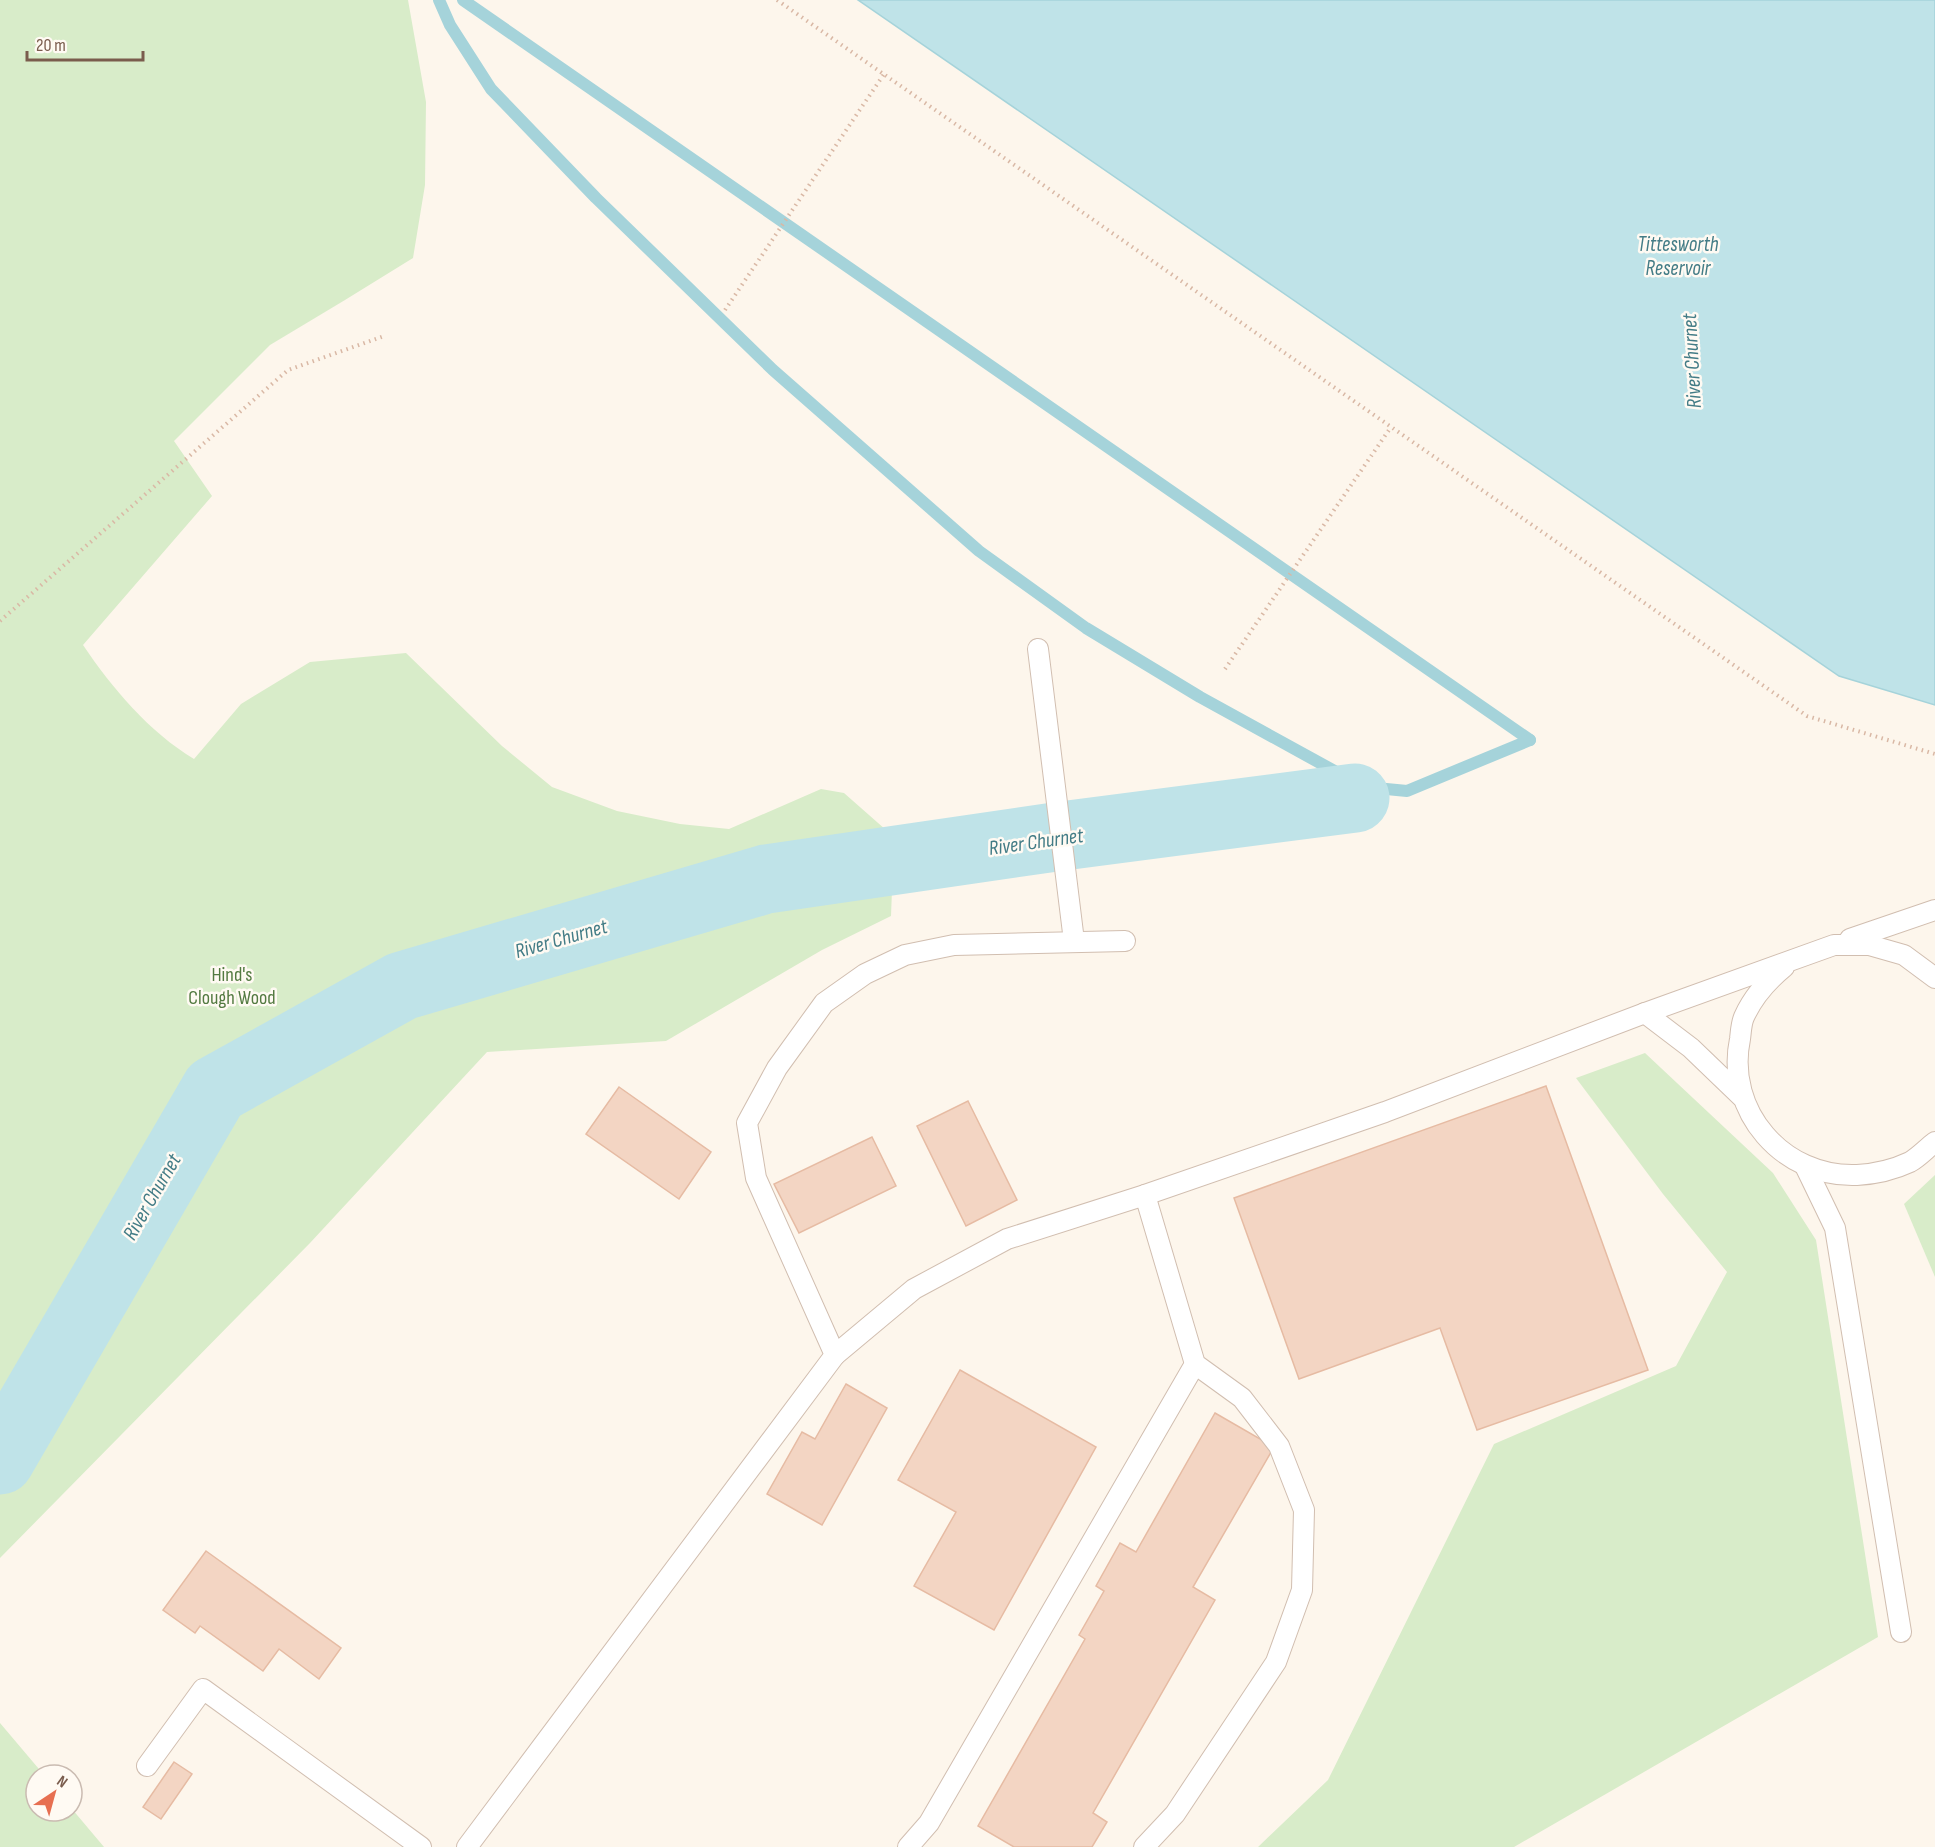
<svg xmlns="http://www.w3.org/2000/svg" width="1935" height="1847" font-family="'Sofia Sans Condensed',sans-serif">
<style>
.green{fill:#d8ecc9}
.water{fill:#bfe3e8;stroke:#a5d3da;stroke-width:1.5}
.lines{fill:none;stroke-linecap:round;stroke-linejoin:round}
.stream{stroke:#a5d3da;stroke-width:12}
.river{stroke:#bfe3e8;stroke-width:69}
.building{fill:#f3d5c3;stroke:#e6bba3;stroke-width:1.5}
.lane-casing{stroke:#d1beb0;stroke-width:22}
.path{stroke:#d9b8a5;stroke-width:4;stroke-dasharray:1.5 4.5;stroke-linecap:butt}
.lane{stroke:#fff;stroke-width:20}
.labels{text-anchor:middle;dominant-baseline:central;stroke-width:5;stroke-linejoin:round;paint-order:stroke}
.park-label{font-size:20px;fill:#537a41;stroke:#fffaf3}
.water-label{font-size:21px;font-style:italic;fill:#437c86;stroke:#fffaf3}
</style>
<rect width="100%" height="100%" fill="#fdf6ec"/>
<g class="green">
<path d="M0 0H408L426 102 425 185 413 258 345 300 270 345 174 441 212 496 83 645C112 688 149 732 194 759L241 704 310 662 406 653 502 746 552 787 617 811 680 824 729 829 821 789 844 793 894 837 891 916 822 950 666 1041 487 1052 310 1243 0 1558Z"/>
<path d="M1645 1053 1773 1173 1816 1240 1878 1637 1514 1847H1258L1328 1780 1494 1444 1676 1366 1727 1272 1663 1194 1576 1078Z"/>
<path d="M1935 1175V1277L1904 1204Z"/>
<path d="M0 1723 44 1775H36V1811H72V1809L104 1847H0Z"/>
</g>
<path class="water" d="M858 0H1935V705L1839 676Z"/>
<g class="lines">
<g class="stream">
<path d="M439 0 450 25 491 89 596 198 773 370 979 551 1086 628 1200 697 1340 774"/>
<path d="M463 0 1530 740"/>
<path d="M1376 788 1407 791 1530 740"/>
</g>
<path class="river" d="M0 1460 215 1090 402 986 766 879 1062 836 1355 798"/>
</g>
<g class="building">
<path d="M1546 1086 1648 1370 1477 1430 1440 1328 1299 1379 1234 1198Z"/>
<path d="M619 1087 711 1152 679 1199 586 1134Z"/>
<path d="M968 1101 1017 1200 966 1226 917 1126Z"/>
<path d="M872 1137 896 1186 799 1233 774 1184Z"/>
<path d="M960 1370 1096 1447 994 1630 914 1586 956 1512 898 1480Z"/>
<path d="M846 1384 887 1408 822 1525 767 1494 802 1432 815 1439Z"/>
<path d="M1215 1413 1274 1447 1193 1587 1215 1600 1093 1813 1107 1822 1092 1847H1014L978 1826 1085 1639 1079 1635 1104 1591 1096 1586 1120 1543 1136 1552Z"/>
<path d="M206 1551 341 1648 319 1679 279 1649 263 1671 200 1626 195 1633 163 1610Z"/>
<path d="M174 1762 192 1774 161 1819 143 1807Z"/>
</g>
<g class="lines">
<defs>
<g id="lane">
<path d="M1038 649 1074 941"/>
<path d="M1850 939 1935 910"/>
<path d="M1784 967C1767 981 1753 997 1744 1017 1741 1024 1741 1032 1740 1039 1725 1111 1783 1178 1857 1175 1875 1174 1893 1170 1910 1162 1919 1157 1927 1148 1935 1142"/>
<path d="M1645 1013 1691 1048 1742 1097"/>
<path d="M1805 1166 1835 1228 1901 1632"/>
<path d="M1145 1195 1385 1112 1645 1013 1834 945H1869L1904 955 1935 978"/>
<path d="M835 1355 914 1289 1007 1239 1145 1195 1195 1364 1242 1398 1279 1446 1304 1510 1302 1590 1276 1662 1175 1814 1144 1847"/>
<path d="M147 1766 203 1689 421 1847"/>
<path d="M467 1847 835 1355 756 1178 747 1123 777 1068 824 1003 865 974 905 955 954 945 1125 941"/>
<path d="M908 1847 929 1823 1195 1364"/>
</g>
</defs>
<use href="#lane" class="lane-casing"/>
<g class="path">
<path d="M777 0 1807 716 1935 754"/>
<path d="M725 310 884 74"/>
<path d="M0 621 288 370 384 336"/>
<path d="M1225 669 1391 427"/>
</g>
<use href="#lane" class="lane"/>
</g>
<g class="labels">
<g class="park-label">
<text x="232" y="975">Hind's<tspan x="232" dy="23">Clough Wood</tspan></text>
</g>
<g class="water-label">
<text x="1678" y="244">Tittesworth<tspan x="1678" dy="24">Reservoir</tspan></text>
<text transform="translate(1692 361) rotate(-93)">River Churnet</text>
<text transform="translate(1036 842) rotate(-8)">River Churnet</text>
<text transform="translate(561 939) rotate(-16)">River Churnet</text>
<text transform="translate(152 1197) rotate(-60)">River Churnet</text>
</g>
</g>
<g transform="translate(54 1793) rotate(36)"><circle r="28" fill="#fffaf3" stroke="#cabbb1" stroke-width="1.5"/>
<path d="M0-4.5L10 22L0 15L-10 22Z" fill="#e76f51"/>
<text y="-9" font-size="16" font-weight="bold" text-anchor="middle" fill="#7a5c4d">N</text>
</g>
<path d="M27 51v9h116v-9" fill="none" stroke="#7a5c4d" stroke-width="3"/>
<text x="36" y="51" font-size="18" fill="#7a5c4d" stroke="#fffaf3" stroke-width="4.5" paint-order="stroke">20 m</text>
</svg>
